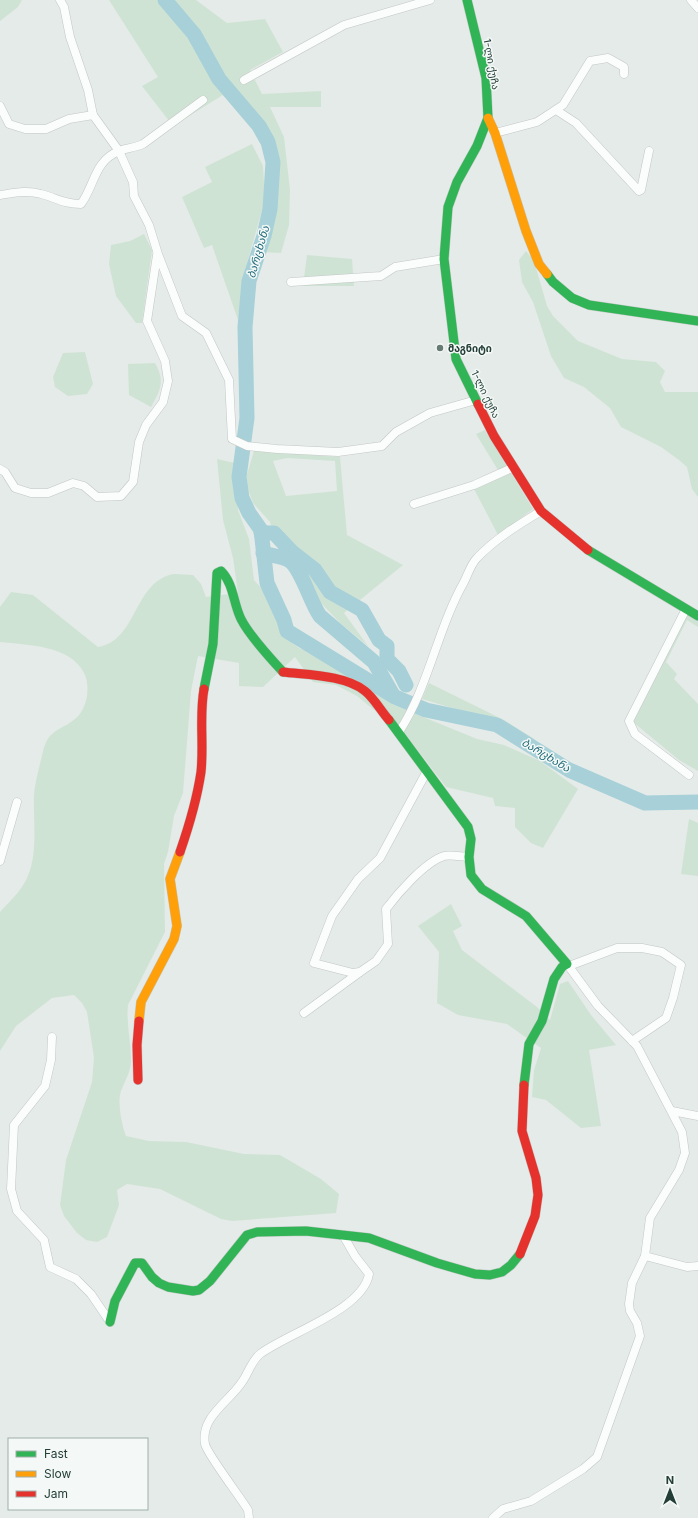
<svg xmlns="http://www.w3.org/2000/svg" width="698" height="1518" font-family="Inter,'Noto Sans Georgian',sans-serif">
<style>
.green{fill:#cfe3d5;fill-rule:evenodd}
.lines{fill:none;stroke-linecap:round;stroke-linejoin:round}
.river{stroke:#a7d0d8;stroke-width:15}
.street-casing{stroke:#c2c8c5;stroke-width:9}
.fast-casing{stroke:#c1c8c5;stroke-width:10}
.slow-casing{stroke:#c1c8c5;stroke-width:10}
.jam-casing{stroke:#c1c8c5;stroke-width:10}
.street{stroke:#fbfcfc;stroke-width:8}
.fast{stroke:#30b455;stroke-width:9}
.slow{stroke:#ff9f0a;stroke-width:9}
.jam{stroke:#e5322d;stroke-width:9}
.poi-dot{fill:#677b75;stroke:#f4f9f7;stroke-width:1.5}
.labels{text-anchor:middle;dominant-baseline:central;stroke-width:3;stroke-linejoin:round;paint-order:stroke}
.street-label{font-size:10px;fill:#233e37;stroke:#f4f9f7}
.poi-label{font-size:10px;font-weight:bold;fill:#233e37;stroke:#f4f9f7;text-anchor:start}
.water-label{font-size:11px;font-style:italic;fill:#1e6979;stroke:#f4f9f7}
</style>
<rect width="100%" height="100%" fill="#e5ebe8"/>
<g class="green">
<path d="M0 0H22L18 7 0 21Z"/>
<path d="M109 0H158L190 34 214 78 226 93 173 126 142 86 158 77Z"/>
<path d="M172 0H196L227 23 265 19 283 52 250 70 262 94 321 91V107H270L284 137 290 190 289 225 281 253 262 252C273 215 290 166 268 131 254 109 234 91 219 70 211 59 208 45 202 34 195 22 182 10 172 0Z"/>
<path d="M252 144 263 166 265 200 243 277 238 320 212 245 204 248 182 197 212 182 205 167Z"/>
<path d="M144 234 152 250 142 323H136L116 296 109 264 111 245 130 241Z"/>
<path d="M526 251 534 261 547 306 553 316 578 341 622 359 656 362 665 371 660 382 665 392H698V497L692 489 687 467 679 460 661 447 621 427 610 408 584 387 564 378 551 356 533 302 522 282 519 260Z"/>
<path d="M307 255 352 259 354 286H303Z"/>
<path d="M85 352 93 384 87 394 68 396 55 387 53 377 63 353Z"/>
<path d="M155 363C165 381 161 389 151 407L129 395 128 364Z"/>
<path d="M485 430 533 509 498 535 473 487 501 475 476 434Z"/>
<path d="M254 451 340 457 347 535 403 565 344 613 368 646 340 623 321 603 310 586 300 564 275 542 270 522 253 503 245 481ZM287 458 335 461 337 491 286 496 273 461Z"/>
<path d="M217 459 235 463 238 510 249 539 254 580 270 598 273 613 285 637 299 648 322 656 349 673 374 693 394 705 477 739 504 745 540 761 578 789 543 848 531 843 515 827V808L495 806 493 798 446 787 384 706 374 710 357 696 336 685 313 682 295 657 263 687 239 686V663L198 656 191 691 183 793 174 816 168 852 164 864 165 932 128 1005C126 1023 131 1041 131 1060 131 1072 125 1080 121 1091 117 1102 122 1126 126 1136L149 1141 186 1142 244 1154 280 1155 321 1179 339 1194 336 1213 232 1221 221 1219 160 1189 127 1184 117 1190 119 1205 107 1237 97 1242 86 1240 77 1233 64 1216 60 1205 66 1160 92 1082 94 1058 87 1012 82 1003 74 995 52 998 16 1026 0 1051V912C8 903 19 893 25 882 39 857 33 823 34 795 35 781 40 765 43 751 49 728 61 731 76 718 87 709 91 686 84 673 70 645 27 645 0 642V607L11 592 33 595 98 647C136 641 133 587 169 575 175 573 186 575 193 575L201 584 206 597 238 593 233 558 223 520Z"/>
<path d="M687 614 698 620V627L687 620 666 662 677 674 674 679 698 704V771L679 760 633 722Z"/>
<path d="M429 683 504 720 536 740 495 721 422 699Z"/>
<path d="M689 819 698 823V876L681 874Z"/>
<path d="M451 904 462 926 453 931 462 950 537 1007 550 1020 560 984 568 981 591 1015 616 1045 589 1050 601 1126 581 1128 546 1100 532 1097 534 1070 541 1048 507 1024 458 1015 437 1003 439 952 418 926Z"/>
</g>
<g class="lines">
<g class="river">
<path d="M165 0 194 34 219 79 259 126 268 142 273 162 270 209 264 236 249 281 245 327 247 418 239 477 242 498 249 513 261 530 267 583 284 620 287 631 395 697 426 710 497 725 569 770 645 803 698 802"/>
<path d="M261 533H274L292 552 315 570 330 592 362 610 379 640 387 646V659L399 671 406 685"/>
<path d="M263 553C271 556 284 556 290 561 302 570 310 602 320 616L374 662 393 695"/>
</g>
<defs>
<g id="street">
<path d="M60 0 64 7 70 37 88 90 93 115 119 151 133 182 134 196 149 225 158 254 182 316 206 333 229 380 232 439 247 446 277 449 338 452 382 446 396 432 430 413 476 400"/>
<path d="M691 0 698 8"/>
<path d="M244 80 344 25 430 0"/>
<path d="M0 106 9 124 25 129H46L69 119 93 115"/>
<path d="M556 110 576 123 639 191 641 190 649 151"/>
<path d="M495 133 537 122 563 105 590 61 608 58 624 67V74"/>
<path d="M0 195C14 193 27 190 41 194 57 198 63 204 81 204 95 185 94 161 119 151 126 148 134 148 143 144L203 100"/>
<path d="M291 282 381 276 395 267 444 259"/>
<path d="M0 469 5 472 15 488 31 493H48L73 483 84 486 97 497 121 496 133 482 139 442 146 425 163 402 168 381 165 361 147 321 157 255"/>
<path d="M414 504 474 485 514 467"/>
<path d="M686 609 629 721 635 734 689 775"/>
<path d="M399 732C429 686 437 630 464 582 468 574 471 564 477 558 495 539 518 525 541 511"/>
<path d="M427 771 380 858 358 879 332 916 314 963 353 973 360 972 376 961 388 944 386 909C398 893 425 862 444 856 451 854 462 857 469 857"/>
<path d="M0 861 17 802"/>
<path d="M569 966 617 948H642L662 952 681 965 673 998 666 1018 632 1041"/>
<path d="M304 1013 360 972"/>
<path d="M52 1037 51 1060 45 1086 14 1125 11 1189 17 1211 44 1240 50 1267 76 1279 91 1294 110 1322"/>
<path d="M672 1111 698 1116"/>
<path d="M645 1256 687 1267 698 1266"/>
<path d="M249 1518 248 1510C241 1498 207 1454 205 1444 200 1417 229 1402 242 1382 248 1374 252 1360 260 1354 288 1333 363 1310 369 1274L355 1256 343 1235"/>
<path d="M493 1518 503 1509 531 1501 583 1469 597 1457 640 1336 637 1323 630 1311 629 1304 632 1283 645 1256 650 1218 679 1170 685 1153 682 1132 637 1046 598 1006 567 964"/>
</g>
<g id="fast">
<path d="M467 0 486 78 488 118 477 146 457 182 448 207 444 259 456 359 478 404"/>
<path d="M547 274 553 282 572 298 589 305 698 321"/>
<path d="M588 550 698 616"/>
<path d="M204 689 213 644 217 573 221 571C234 584 233 603 241 619 249 635 270 658 283 672"/>
<path d="M389 720 468 827 471 839 469 857 471 875 482 889 526 916 567 964 562 967 554 979 542 1021 529 1044 524 1085"/>
<path d="M110 1322 115 1301 135 1263H142L152 1277 159 1283 168 1287 193 1291 199 1290 210 1281 247 1235 257 1232 306 1231 369 1238 437 1263 475 1274 490 1275 502 1272 511 1265 520 1254"/>
</g>
<g id="slow">
<path d="M488 118 495 133 526 231 539 264 547 274"/>
<path d="M139 1021 141 1002 174 939 177 926 170 879 180 852"/>
</g>
<g id="jam">
<path d="M478 404 494 436 541 511 588 550"/>
<path d="M283 672C307 675 345 675 365 691 374 698 381 711 389 720"/>
<path d="M180 852C189 826 197 799 201 772 204 744 199 716 204 689"/>
<path d="M138 1080 137 1045 139 1021"/>
<path d="M520 1254 535 1216 538 1195 536 1178 522 1131 524 1085"/>
</g>
</defs>
<use href="#street" class="street-casing"/>
<use href="#fast" class="fast-casing"/>
<use href="#slow" class="slow-casing"/>
<use href="#jam" class="jam-casing"/>
<use href="#street" class="street"/>
<use href="#fast" class="fast"/>
<use href="#slow" class="slow"/>
<use href="#jam" class="jam"/>
</g>
<circle class="poi-dot" cx="440" cy="348" r="4"/>
<g class="labels">
<g class="street-label">
<text transform="translate(492 64) rotate(80)">1-ლი ქუჩა</text>
<text transform="translate(486 394) rotate(64)">1-ლი ქუჩა</text>
</g>
<g class="poi-label">
<text x="448" y="348">მაგნიტი</text>
</g>
<g class="water-label">
<text transform="translate(258 252) rotate(-74)">ბარცხანა</text>
<text transform="translate(546 755) rotate(31)">ბარცხანა</text>
</g>
</g>
<rect x="8" y="1438" width="140" height="72" fill="#f4f9f7" stroke="#a0aeaa"/>
<rect x="16" y="1451" width="20" height="6" fill="#30b455" stroke="#a0aeaa"/>
<text x="44" y="1458" font-size="12" fill="#233e37">Fast</text>
<rect x="16" y="1471" width="20" height="6" fill="#ff9f0a" stroke="#a0aeaa"/>
<text x="44" y="1478" font-size="12" fill="#233e37">Slow</text>
<rect x="16" y="1491" width="20" height="6" fill="#e5322d" stroke="#a0aeaa"/>
<text x="44" y="1498" font-size="12" fill="#233e37">Jam</text>
<g transform="translate(670 1490)" stroke="#f4f9f7" stroke-width="3" paint-order="stroke">
<path d="M0-3L7 15L0 10L-7 15Z" fill="#233e37"/>
<text y="-6" font-size="11" font-weight="bold" text-anchor="middle" fill="#233e37">N</text>
</g>
</svg>
